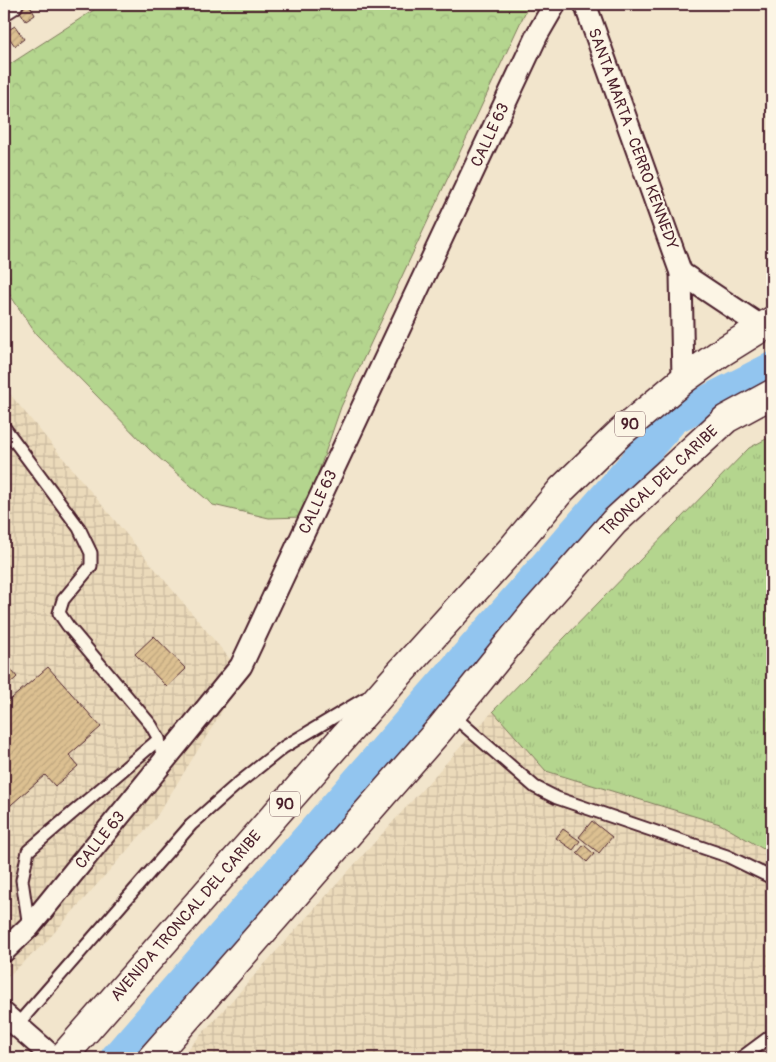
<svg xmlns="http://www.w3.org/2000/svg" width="776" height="1062" font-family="Pangolin,sans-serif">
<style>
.industrial{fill:url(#industrial-grid)}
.grass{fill:url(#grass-tufts);stroke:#7f7a5c}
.forest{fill:url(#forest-crowns);stroke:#7f7a5c}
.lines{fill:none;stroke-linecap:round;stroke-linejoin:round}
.river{stroke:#92c5ef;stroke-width:32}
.building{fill:url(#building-hatch);stroke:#4a1f2b}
.service-casing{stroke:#4a1f2b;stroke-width:15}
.minor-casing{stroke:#4a1f2b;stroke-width:25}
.trunk-casing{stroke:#4a1f2b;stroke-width:31}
.service{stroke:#fcf5e5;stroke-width:11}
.minor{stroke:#fcf5e5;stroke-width:21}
.trunk{stroke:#fcf5e5;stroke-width:28}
.labels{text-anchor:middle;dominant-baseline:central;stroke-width:4;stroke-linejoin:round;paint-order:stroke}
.shield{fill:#fcf5e5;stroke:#7f5f63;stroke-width:1}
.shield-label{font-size:15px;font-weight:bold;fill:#4a1f2b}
.street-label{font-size:16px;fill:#4a1f2b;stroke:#fcf5e5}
</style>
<defs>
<pattern id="industrial-grid" width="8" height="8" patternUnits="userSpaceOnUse" patternTransform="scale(1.25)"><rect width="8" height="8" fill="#ebdaba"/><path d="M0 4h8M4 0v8" fill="none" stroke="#cbbba0"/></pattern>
<pattern id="grass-tufts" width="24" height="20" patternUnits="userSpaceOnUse" patternTransform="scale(1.25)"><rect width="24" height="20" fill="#b4d58e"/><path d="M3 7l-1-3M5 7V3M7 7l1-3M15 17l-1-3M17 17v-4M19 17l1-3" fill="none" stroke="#9cb67b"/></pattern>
<pattern id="forest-crowns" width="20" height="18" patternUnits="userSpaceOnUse" patternTransform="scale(1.25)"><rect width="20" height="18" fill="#b4d58e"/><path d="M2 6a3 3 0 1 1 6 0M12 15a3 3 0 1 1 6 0" fill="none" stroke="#9cb67b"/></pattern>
<pattern id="building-hatch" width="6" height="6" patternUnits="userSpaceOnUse" patternTransform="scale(1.25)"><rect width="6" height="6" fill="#dcc091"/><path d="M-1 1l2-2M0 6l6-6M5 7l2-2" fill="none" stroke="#bea57d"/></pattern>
</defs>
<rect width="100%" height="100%" fill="#f2e5cc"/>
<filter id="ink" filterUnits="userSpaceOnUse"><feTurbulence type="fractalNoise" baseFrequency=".02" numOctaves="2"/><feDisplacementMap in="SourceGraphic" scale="10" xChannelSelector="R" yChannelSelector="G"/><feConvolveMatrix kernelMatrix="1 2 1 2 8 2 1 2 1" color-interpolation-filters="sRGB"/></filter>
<g filter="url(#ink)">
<g class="industrial">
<path d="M4 387 244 676 155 819 45 943 4 980Z"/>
<path d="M493 711 546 771 720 824 772 854V1058H180Z"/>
</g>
<path class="grass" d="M772 436V854L720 824 546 771 493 711 749 448Z"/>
<path class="forest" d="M103 4H529L341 407 303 517 269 518 213 505 150 450 36 334 4 286V68Z"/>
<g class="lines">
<path class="river" d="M116 1058 674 418 772 368"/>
</g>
<g class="building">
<path d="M29 4 35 15 26 21 19 10Z"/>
<path d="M15 26 24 39 15 46 5 32Z"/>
<path d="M154 636 186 669 167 687 135 654Z"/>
<path d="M4 661 17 677 4 689Z"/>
<path d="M48 667 101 727 69 755 78 766 55 786 45 775 4 811V705Z"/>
<path d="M592 821 612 837 599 853 579 837Z"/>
<path d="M563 829 580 841 573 850 556 838Z"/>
<path d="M584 845 594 854 587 862 577 853Z"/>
</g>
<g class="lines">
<defs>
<g id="service">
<path d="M4 427 79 528 91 553V566L63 600 59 613 68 626 151 725 159 739 163 761"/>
<path d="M451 714 535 787 557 798 727 856 772 878"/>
<path d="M29 927 22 880 28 851 159 739"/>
<path d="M16 1026 191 825 235 786 284 747 364 699"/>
<path d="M741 1058 772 1035"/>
</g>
<g id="minor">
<path d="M585 4 681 273 683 380"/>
<path d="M4 9 12 4"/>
<path d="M681 273 762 327"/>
<path d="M4 951 29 927 241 666 537 35 555 4"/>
<path d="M4 1014 54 1058"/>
</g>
<g id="trunk">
<path d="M62 1058 390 684 510 551 562 489 621 432 683 380 722 352 772 321"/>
<path d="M152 1058 440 729 533 614 614 522 726 419 772 394"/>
</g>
</defs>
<use href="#service" class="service-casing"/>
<use href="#minor" class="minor-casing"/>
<use href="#trunk" class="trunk-casing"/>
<use href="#service" class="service"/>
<use href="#minor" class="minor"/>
<use href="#trunk" class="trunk"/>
</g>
</g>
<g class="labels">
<g class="shield">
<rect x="615" y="411.5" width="30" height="25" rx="4"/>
<rect x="270" y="791.5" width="30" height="25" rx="4"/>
</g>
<g class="shield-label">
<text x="630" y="424">90</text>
<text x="285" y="804">90</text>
</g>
<g class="street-label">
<text transform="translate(490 135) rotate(-65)">CALLE 63</text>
<text transform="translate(633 139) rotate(70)">SANTA MARTA - CERRO KENNEDY</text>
<text transform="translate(659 481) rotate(-43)">TRONCAL DEL CARIBE</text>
<text transform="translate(318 502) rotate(-65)">CALLE 63</text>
<text transform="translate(100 840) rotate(-51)">CALLE 63</text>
<text transform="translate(186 916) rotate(-49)">AVENIDA TRONCAL DEL CARIBE</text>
</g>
</g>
<rect width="776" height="1062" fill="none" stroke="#fcf5e5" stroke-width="20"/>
<rect x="10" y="10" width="756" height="1042" fill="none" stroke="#4a1f2b" stroke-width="2" filter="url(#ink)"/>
</svg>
